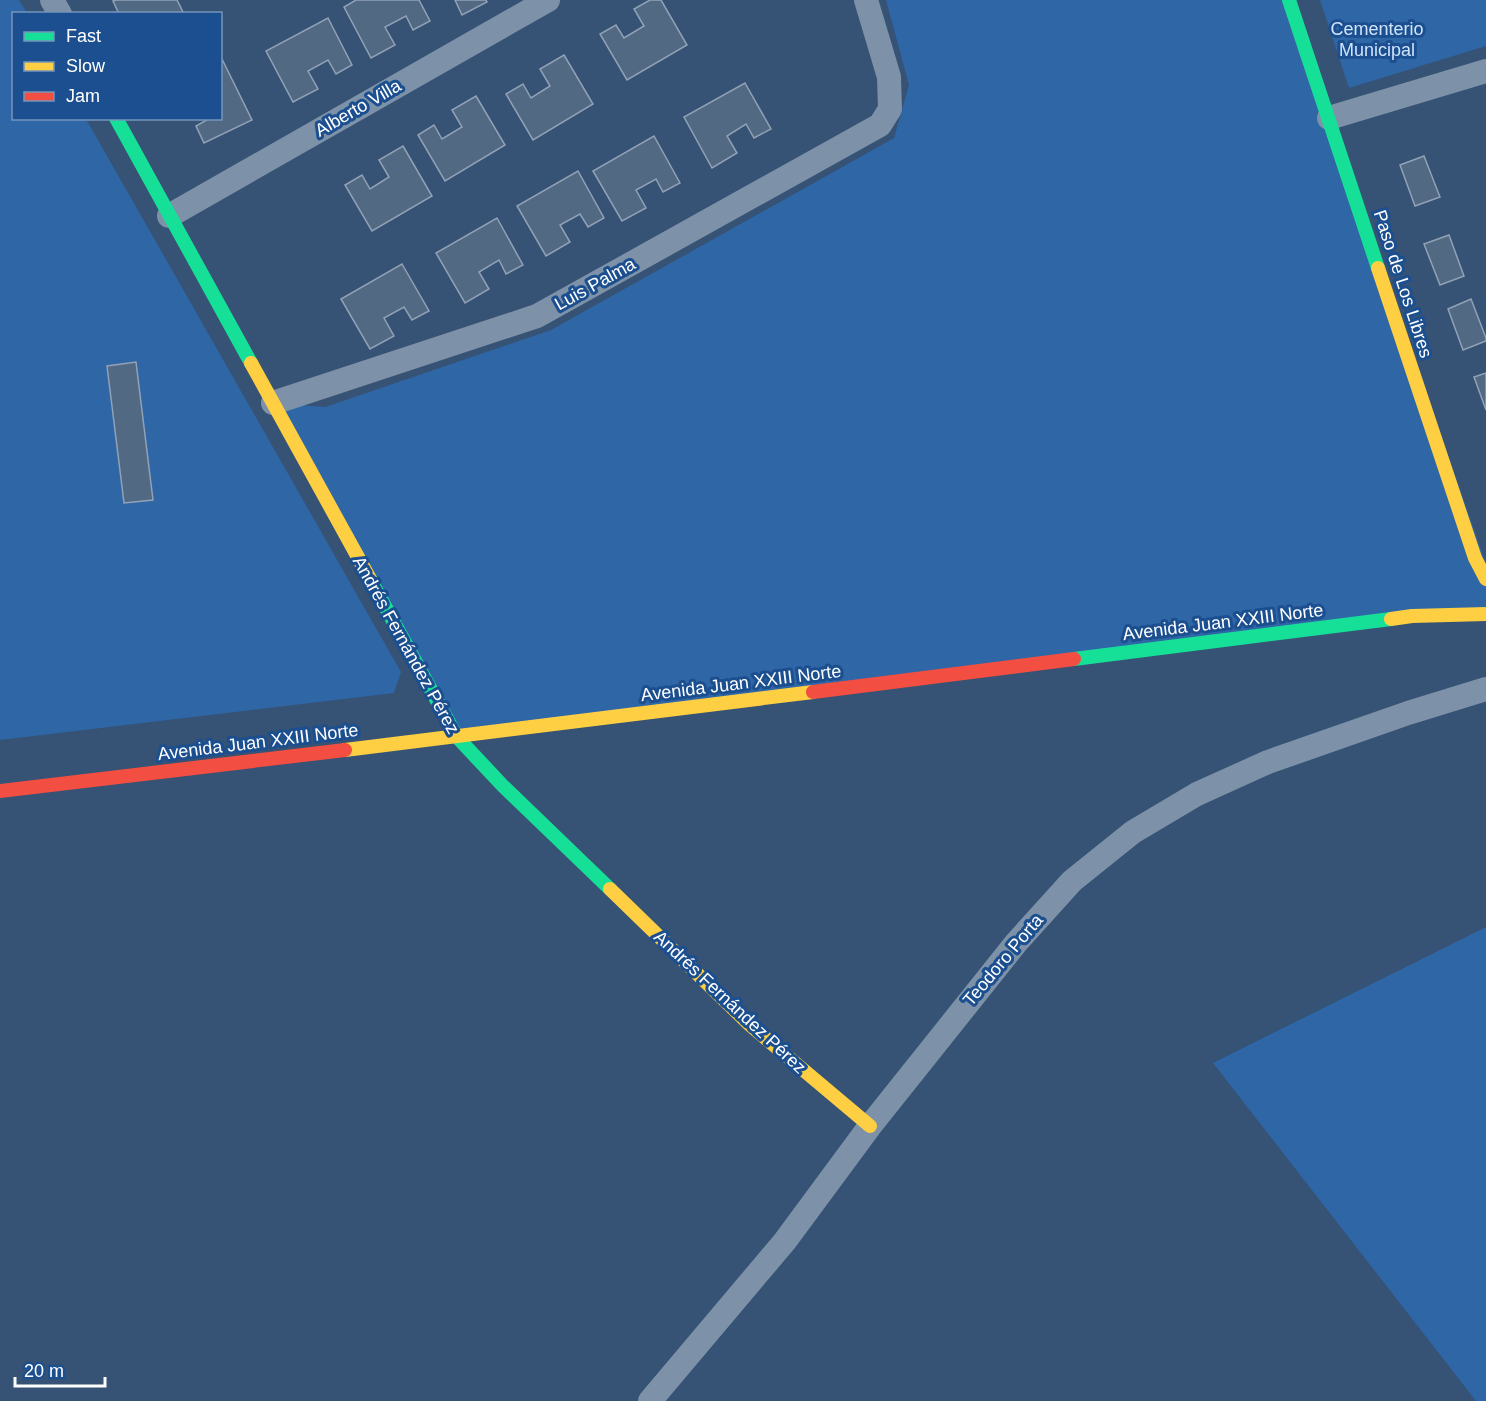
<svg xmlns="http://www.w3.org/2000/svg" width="1486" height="1401" font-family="Helvetica,sans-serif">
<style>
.green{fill:#2f66a5}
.building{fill:#526984;stroke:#92a2b6;stroke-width:1.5}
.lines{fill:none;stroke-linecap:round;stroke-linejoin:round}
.street{stroke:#7d92a8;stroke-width:24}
.fast{stroke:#16e098;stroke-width:14}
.slow{stroke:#ffcf43;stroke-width:14}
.jam{stroke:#f24e42;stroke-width:14}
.labels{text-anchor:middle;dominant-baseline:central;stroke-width:6;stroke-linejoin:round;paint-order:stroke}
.park-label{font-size:18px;fill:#cfe3fa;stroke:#1b4f8f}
.street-label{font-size:18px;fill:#fff;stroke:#1b4f8f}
</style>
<rect width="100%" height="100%" fill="#365274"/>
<g class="green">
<path d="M0 0H19L27 13 14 14V118L86 119 401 672 394 693 0 740Z"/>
<path d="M886 0H1288L1486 564V614L457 737 273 403 325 407 551 330 894 138 909 85Z"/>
<path d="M1320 0H1486V46L1349 88Z"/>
<path d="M1486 927V1401H1476L1213 1063Z"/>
</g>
<g class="building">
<path d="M116 0H177L184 14H119L113 1Z"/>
<path d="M356 0H419L430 21 413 30 406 16 385 27 395 45 371 58 344 7Z"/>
<path d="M455 0H486L487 2 462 15Z"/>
<path d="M650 0H661L687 45 627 80 600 34 616 25 624 38 644 26 634 9Z"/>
<path d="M328 18 352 65 336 74 328 60 308 71 318 89 293 102 266 51Z"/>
<path d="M564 55 593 104 533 140 506 94 523 84 531 98 550 86 540 69Z"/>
<path d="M221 57 252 120 204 143 196 126 210 118H220Z"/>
<path d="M745 83 771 129 754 138 746 124 727 136 737 153 712 168 684 117Z"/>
<path d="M476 96 505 145 445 181 418 135 434 125 442 139 462 127 452 110Z"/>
<path d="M654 136 680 183 663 192 656 179 636 190 646 208 622 221 593 171Z"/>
<path d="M403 146 432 196 372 231 345 185 362 175 370 189 389 177 379 160Z"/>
<path d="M1424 156 1440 197 1415 206 1400 165Z"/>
<path d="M578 171 604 218 588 227 580 214 560 225 570 242 546 256 517 206Z"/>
<path d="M497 218 523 265 506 274 499 260 479 272 489 289 465 303 436 253Z"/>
<path d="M1449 235 1464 276 1440 285 1424 244Z"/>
<path d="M402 264 429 311 412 320 404 307 384 318 394 336 370 349 341 299Z"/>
<path d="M1471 299 1486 338V341L1463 350 1448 309Z"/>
<path d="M136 362 153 500 124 503 107 366Z"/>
<path d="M1486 373V410L1474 377Z"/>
</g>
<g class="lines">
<g class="street">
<path d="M52 0 60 14"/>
<path d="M1329 118 1486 71"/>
<path d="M169 216 548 0"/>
<path d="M273 403 537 316 880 125 890 109 889 77 866 0"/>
<path d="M650 1401 785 1241 870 1126 1016 943 1072 881 1133 832 1197 794 1268 762 1408 713 1486 689"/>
</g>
<g class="fast">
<path d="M1289 0 1378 268"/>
<path d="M116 118 251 363"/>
<path d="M370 579 457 737 503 786 610 889"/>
<path d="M1074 659 1391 619"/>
</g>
<g class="slow">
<path d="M1378 268 1475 558 1486 579"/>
<path d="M251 363 370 579"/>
<path d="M1391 619 1412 616 1486 614"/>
<path d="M345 750 813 692"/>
<path d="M610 889 750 1025 870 1126"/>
</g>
<g class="jam">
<path d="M813 692 1074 659"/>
<path d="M0 791 345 750"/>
</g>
</g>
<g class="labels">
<g class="park-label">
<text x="1377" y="29">Cementerio<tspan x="1377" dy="21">Municipal</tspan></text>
</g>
<g class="street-label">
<text transform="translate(358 108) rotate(-30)">Alberto Villa</text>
<text transform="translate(595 284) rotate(-29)">Luis Palma</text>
<text transform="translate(1403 284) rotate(72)">Paso de Los Libres</text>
<text transform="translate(1223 622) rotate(-7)">Avenida Juan XXIII Norte</text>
<text transform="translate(406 645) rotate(61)">Andrés Fernández Pérez</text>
<text transform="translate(741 683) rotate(-7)">Avenida Juan XXIII Norte</text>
<text transform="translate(258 742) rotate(-7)">Avenida Juan XXIII Norte</text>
<text transform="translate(1003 960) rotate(-50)">Teodoro Porta</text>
<text transform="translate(730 1002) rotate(43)">Andrés Fernández Pérez</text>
</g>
</g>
<rect x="12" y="12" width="210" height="108" fill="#1b4f8f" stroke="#7695bc" stroke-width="1.5"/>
<rect x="24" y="32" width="30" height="9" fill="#16e098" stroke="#7695bc" stroke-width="1.5"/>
<text x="66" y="42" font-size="18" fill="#ffffff">Fast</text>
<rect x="24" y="62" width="30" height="9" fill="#ffcf43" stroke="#7695bc" stroke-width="1.5"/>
<text x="66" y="72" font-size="18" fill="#ffffff">Slow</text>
<rect x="24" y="92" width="30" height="9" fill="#f24e42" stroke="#7695bc" stroke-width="1.5"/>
<text x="66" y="102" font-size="18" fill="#ffffff">Jam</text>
<path d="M15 1377v9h90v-9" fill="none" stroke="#ffffff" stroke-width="3"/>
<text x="24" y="1377" font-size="18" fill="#ffffff" stroke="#1b4f8f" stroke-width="4.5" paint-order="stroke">20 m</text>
</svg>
